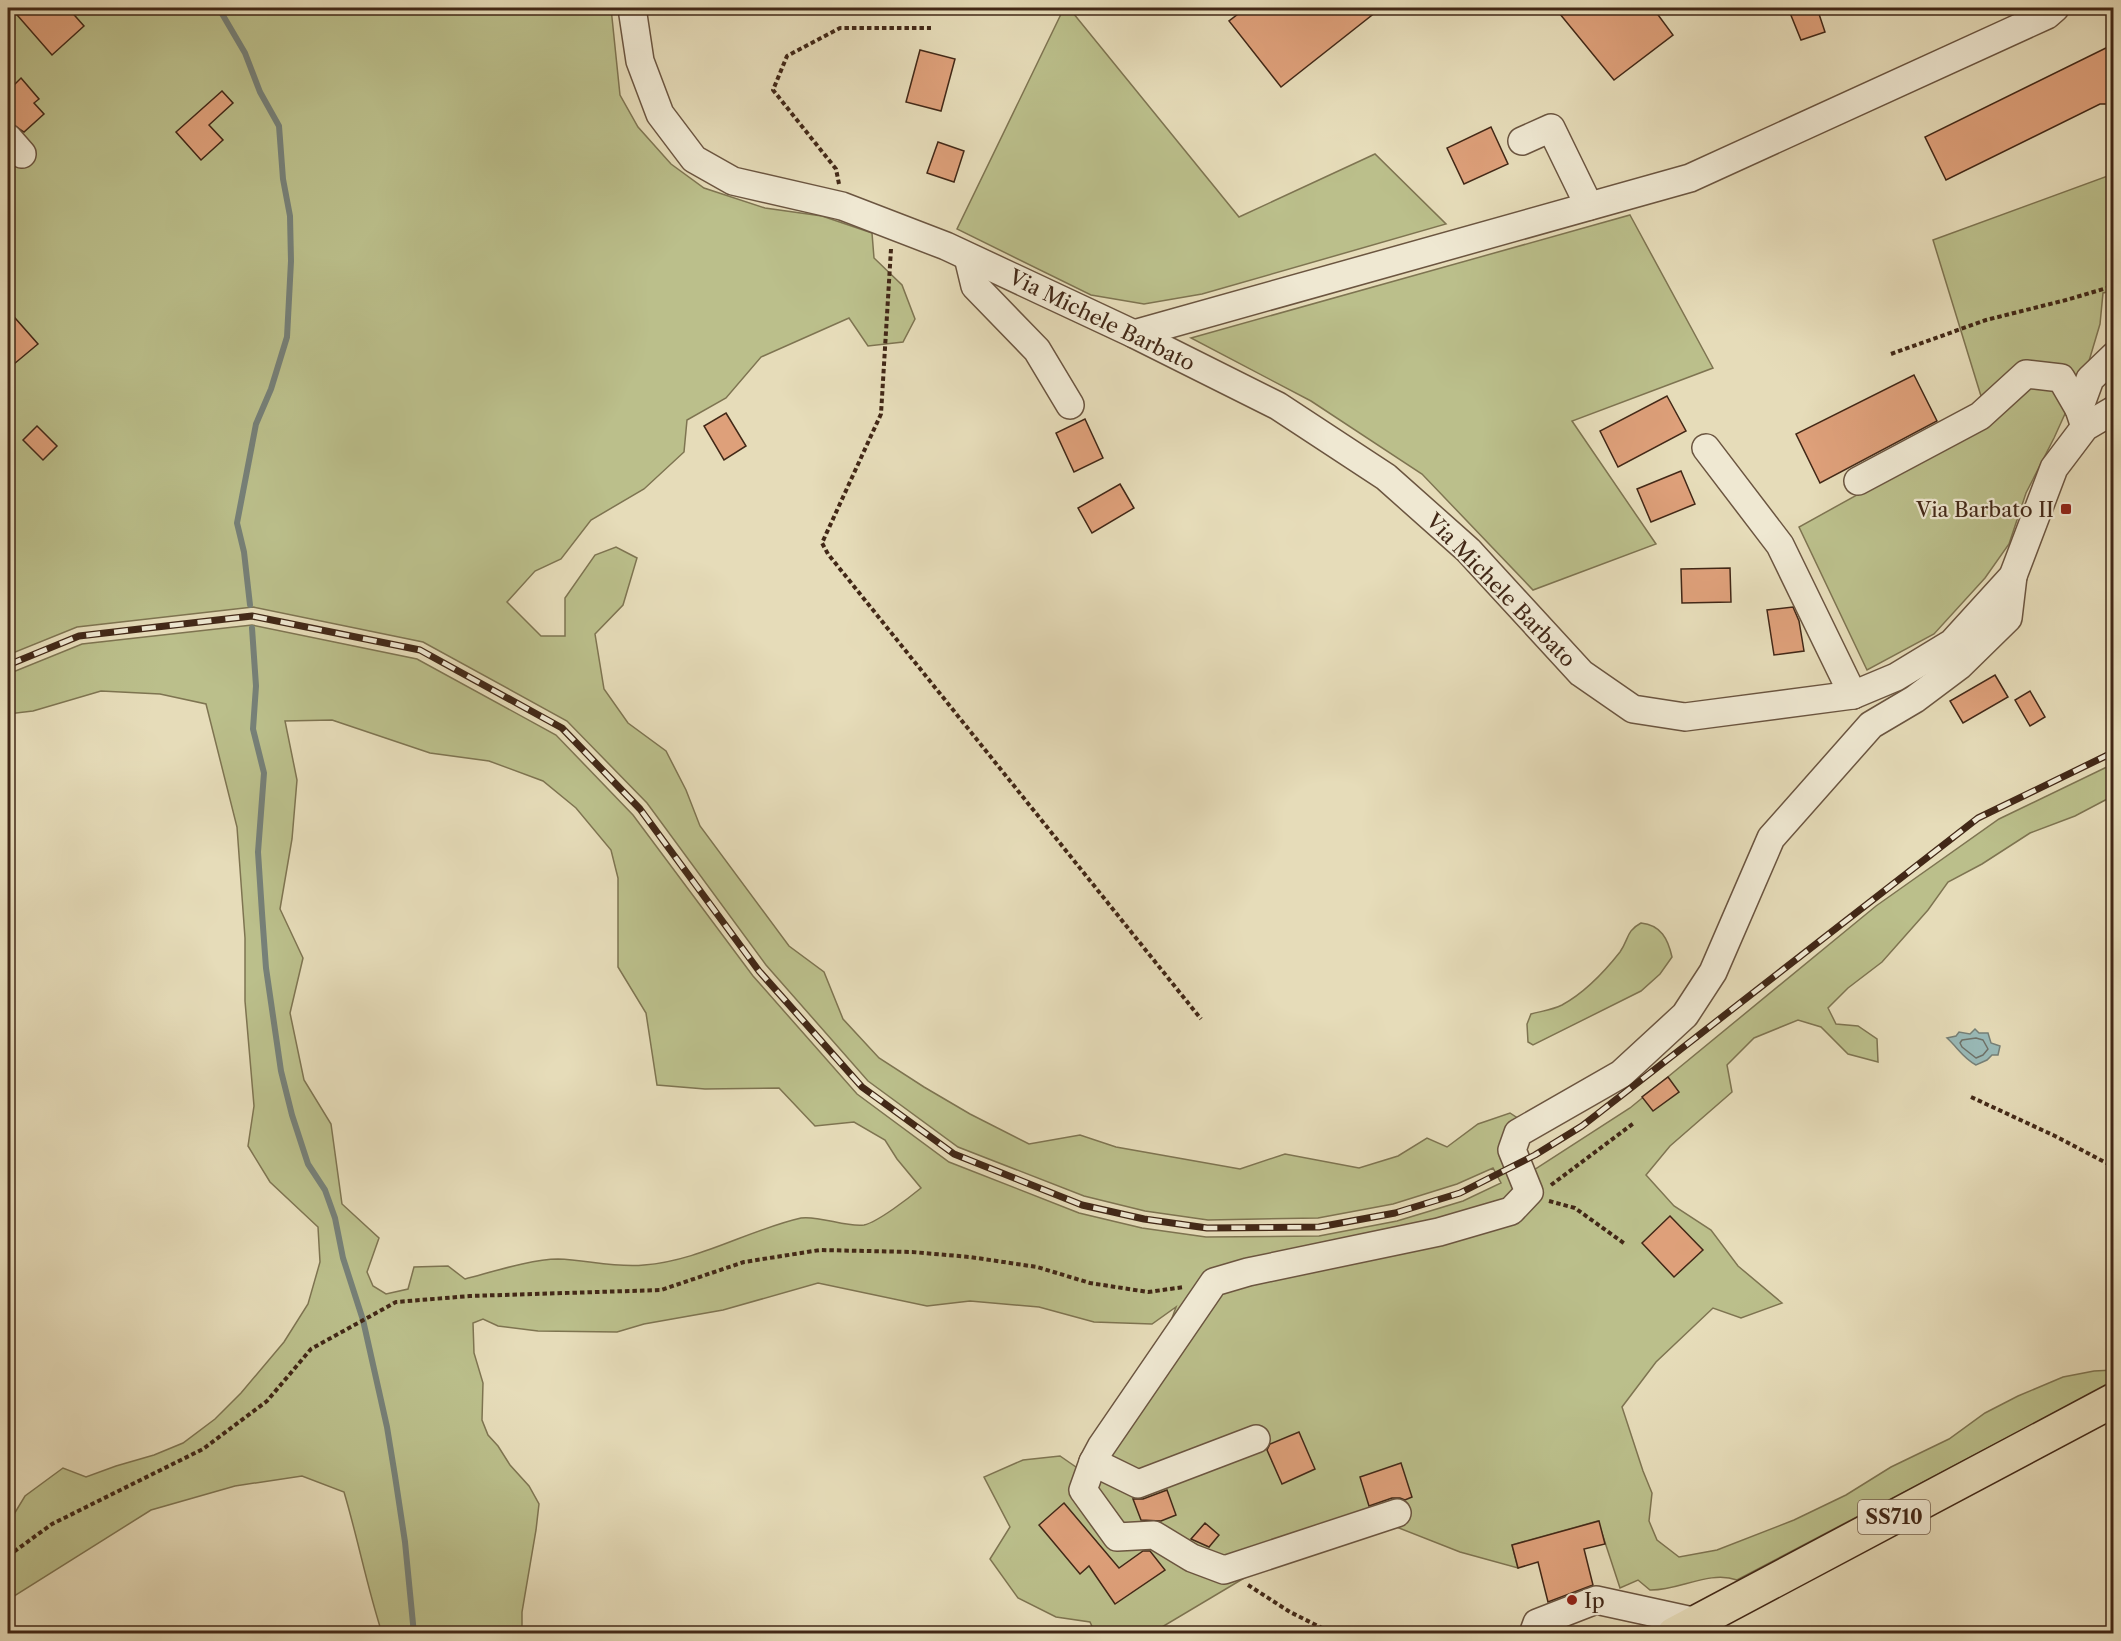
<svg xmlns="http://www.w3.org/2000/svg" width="2121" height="1641" font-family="'Libre Caslon Text',serif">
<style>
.green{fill:#bbbf8b;stroke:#7e7451;stroke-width:1.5;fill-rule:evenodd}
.water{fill:#99bab8;stroke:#768078;stroke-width:1.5}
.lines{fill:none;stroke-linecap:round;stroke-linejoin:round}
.shore{stroke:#6e7168;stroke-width:1.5}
.stream{stroke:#768078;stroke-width:6}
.building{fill:#dea07a;stroke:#422817;stroke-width:1.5}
.minor-casing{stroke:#6b5540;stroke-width:30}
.major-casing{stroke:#422817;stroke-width:36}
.path{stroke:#422817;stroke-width:4;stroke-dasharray:4.5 3;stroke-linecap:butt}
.minor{stroke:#efe8d2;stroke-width:27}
.major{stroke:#e6dcb9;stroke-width:33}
.rail-casing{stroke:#422817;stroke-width:7}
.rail{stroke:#efe8d2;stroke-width:4.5;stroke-dasharray:14;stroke-linecap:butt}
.poi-dot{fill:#8f2418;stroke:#efe8d2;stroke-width:2}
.labels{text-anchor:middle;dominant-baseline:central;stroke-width:4.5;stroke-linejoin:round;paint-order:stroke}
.shield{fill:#efe8d2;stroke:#76624f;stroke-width:1.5}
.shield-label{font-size:20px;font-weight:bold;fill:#422817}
.street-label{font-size:21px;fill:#422817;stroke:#efe8d2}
.poi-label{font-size:21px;fill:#422817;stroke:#efe8d2;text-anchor:end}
</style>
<rect width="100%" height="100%" fill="#e6dcb9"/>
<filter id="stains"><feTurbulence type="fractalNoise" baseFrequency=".00333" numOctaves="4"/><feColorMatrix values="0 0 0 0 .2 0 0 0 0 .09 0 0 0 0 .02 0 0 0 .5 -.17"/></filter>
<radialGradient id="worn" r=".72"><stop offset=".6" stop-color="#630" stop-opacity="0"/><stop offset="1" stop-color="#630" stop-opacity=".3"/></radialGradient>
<g class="green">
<path d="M8 8H611L620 95 638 127 671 164 704 188 765 208 822 216 872 233 874 258 902 285 915 319 903 342 868 346 849 318 761 357 726 398 687 420 684 452 644 489 591 520 561 559 535 571 507 602 541 636H565V598L595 555 616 547 637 558 623 605 595 634 604 689 628 723 666 751 686 790 700 826 789 946 824 972 843 1019 879 1058 924 1087 970 1114 1029 1144 1080 1135 1116 1147 1240 1169 1285 1154 1359 1168 1398 1156 1427 1138 1447 1147 1478 1124 1510 1113 1519 1119 1517 1181 1630 1108 1876 906 1999 819 2113 764V796L2075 816 2030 833 1982 864 1948 882 1928 910 1882 962 1848 988 1828 1008 1836 1024 1858 1026 1877 1039 1878 1062 1848 1054 1821 1027 1798 1020 1754 1038 1727 1065 1732 1092 1670 1146 1646 1175 1674 1206 1711 1230 1738 1266 1782 1303 1741 1318 1713 1308 1656 1362 1622 1407 1643 1471 1652 1493 1649 1521 1657 1540 1679 1557 1717 1550 1794 1520 1846 1495 1891 1467 1949 1439 1985 1413 2018 1396 2063 1377 2094 1371 2113 1370V1382L1737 1580C1709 1570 1678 1591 1650 1590L1638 1580 1620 1588 1598 1521 1512 1545 1518 1568 1460 1552 1394 1526 1261 1568 1152 1633H1095L1090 1622 1056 1617 1018 1598 990 1559 1010 1527 984 1477 1023 1460 1060 1456 1076 1467 1166 1335 1176 1307 1152 1324 1094 1322 1039 1307 970 1301 927 1306 818 1283 723 1310 644 1324 617 1332 538 1331 498 1326 483 1319 473 1323 474 1353 483 1383 482 1420 488 1435 498 1446 510 1465 529 1486 539 1504 536 1530 522 1612V1633H382C367 1587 358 1539 344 1492L302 1476 235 1486 151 1510 8 1600V1524L25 1496 63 1468 86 1477 116 1466 154 1455 183 1443 215 1419 241 1393 284 1342 308 1304 320 1262 318 1227 270 1182 248 1146 254 1106 245 1001V938L237 827 206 704 160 694 101 691 33 711 8 714V674L82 644 252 625 417 659 556 735 633 815 753 976 857 1094 949 1162 1079 1213 1142 1228 1206 1237 1319 1236 1397 1221 1463 1201 1501 1183 1493 1168 1457 1184 1393 1204 1318 1218 1208 1220 1145 1211 1084 1196 958 1147 868 1081 766 965 647 803 567 721 423 642 253 607 77 627 8 655ZM332 720 430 753 489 761 543 781 576 808 611 850 618 878V967L646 1013 657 1085 705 1089 779 1088 815 1126 854 1122 885 1140 897 1159 921 1188C910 1197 878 1222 864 1225 848 1228 818 1215 801 1218 748 1230 699 1261 644 1265 615 1268 587 1260 558 1259 532 1259 492 1272 465 1279L448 1266 414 1267 408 1289 386 1294 373 1286 367 1272 379 1238 342 1204 331 1124 304 1080 290 1013 303 958 280 909 292 839 297 780 285 721Z"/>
<path d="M1064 8H1069L1239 217 1375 154 1446 224 1202 294 1144 304 1091 295 957 229Z"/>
<path d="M2113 174V291L2103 293 2100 324 2089 361 2054 438 2026 493 2009 544 1985 578 1934 634 1867 670 1799 527 1989 422 1933 240Z"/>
<path d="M1630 215 1713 368 1572 421 1656 544 1533 590 1422 474 1311 401 1191 338Z"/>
<path d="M1641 923C1661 925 1668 939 1672 957L1660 974 1641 991 1533 1045 1528 1042 1527 1024 1531 1014C1542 1011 1552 1010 1562 1005 1584 993 1605 971 1620 952 1629 939 1626 931 1641 923Z"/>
</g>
<path class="water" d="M1975 1029 1979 1033H1988L1991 1043 2000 1046 1998 1055H1992L1987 1060 1976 1065C1963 1058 1958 1048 1947 1038L1956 1036 1959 1032 1970 1034Z"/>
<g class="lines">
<path class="shore" d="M1976 1038 1983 1040 1988 1049 1983 1055 1976 1058 1962 1047 1960 1043 1962 1040Z"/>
<g class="stream">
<path d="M221 12 245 53 260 92 279 126 283 179 290 216 291 261 287 337 271 389 256 424 237 523 244 552 250 605"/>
<path d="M252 628 256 686 253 729 264 773 258 852 262 913 266 968 281 1071 292 1115 308 1164 325 1190 335 1218 343 1258 363 1320 387 1427 395 1476 405 1542 414 1634"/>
</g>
</g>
<g class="building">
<path d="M11 8H68L84 26 52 55Z"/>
<path d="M1246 8H1381L1281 87 1229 21Z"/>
<path d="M1555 8H1653L1673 35 1614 80Z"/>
<path d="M1788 8H1817L1825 32 1801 40Z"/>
<path d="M2114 44V104H2100L1946 180 1925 137Z"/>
<path d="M920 50 955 59 941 111 906 102Z"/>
<path d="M21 78 39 99 34 103 44 114 24 132 8 121V91Z"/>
<path d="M222 91 233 103 209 125 223 140 201 160 176 132Z"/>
<path d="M1491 127 1508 164 1464 184 1447 148Z"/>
<path d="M938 142 964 151 954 182 927 173Z"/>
<path d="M8 310 38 344 8 369Z"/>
<path d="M1914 375 1937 421 1820 483 1796 434Z"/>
<path d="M1667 396 1686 431 1618 467 1600 431Z"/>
<path d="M726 413 746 446 724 460 704 426Z"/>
<path d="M1085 419 1103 458 1074 472 1056 433Z"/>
<path d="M37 426 57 446 43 460 23 440Z"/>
<path d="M1681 471 1695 504 1651 522 1637 489Z"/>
<path d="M1120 484 1134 508 1092 533 1078 508Z"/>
<path d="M1730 568 1731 602 1682 603 1681 569Z"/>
<path d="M1793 607 1799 621 1804 651 1774 655 1767 610Z"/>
<path d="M1995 675 2008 697 1963 723 1950 701Z"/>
<path d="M2030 691 2045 717 2030 726 2015 700Z"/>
<path d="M1668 1077 1679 1092 1653 1111 1642 1097Z"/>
<path d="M1670 1216 1703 1250 1674 1277 1642 1243Z"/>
<path d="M1299 1432 1315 1469 1282 1484 1267 1450 1270 1444Z"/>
<path d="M1401 1463 1412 1497 1405 1500 1400 1498H1392L1369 1506 1360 1477Z"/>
<path d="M1167 1490 1176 1515 1161 1521 1141 1520 1133 1499H1143Z"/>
<path d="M1064 1503 1119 1568 1143 1551H1150L1165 1570 1115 1604 1089 1566 1080 1574 1039 1525Z"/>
<path d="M1599 1521 1605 1544 1584 1549 1593 1585 1548 1602 1538 1562 1518 1568 1512 1545Z"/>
<path d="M1205 1523 1219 1535 1209 1547 1191 1539Z"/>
</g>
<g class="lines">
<defs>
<g id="minor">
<path d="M632 8 640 61 660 114 694 159 733 181 842 206 946 246 1134 334 1278 406 1386 477 1468 550 1581 673 1633 709 1685 717 1853 695 1896 677 1952 643 2013 576 2054 468 2085 427 2114 410"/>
<path d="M8 138 22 154"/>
<path d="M1522 141 1551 128 1589 206"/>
<path d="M968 257 975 286 1037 350 1070 405"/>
<path d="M1134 334 1690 178 2047 15 2055 8"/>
<path d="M2083 421 2079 409 2090 379 2114 356"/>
<path d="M1706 448 1780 545 1853 695"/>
<path d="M1858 481 1980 416 2026 374 2061 378 2079 409"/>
<path d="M1093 1462 1138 1484 1256 1439"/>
<path d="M1397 1513 1224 1570 1192 1558 1154 1535 1117 1537 1083 1490 1093 1462 1101 1447 1214 1282 1248 1272 1439 1232 1511 1211 1529 1192 1512 1150 1518 1133 1621 1074 1685 1015 1713 972 1771 838 1871 725 1915 699 1959 666 2008 618 2013 576"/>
<path d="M1533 1634 1537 1623 1596 1600 1697 1622"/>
</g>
<path id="major" d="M1674 1634 2114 1400"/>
</defs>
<use href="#minor" class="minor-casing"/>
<use href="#major" class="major-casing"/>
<g class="path">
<path d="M839 184 836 169 773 90 787 56 840 28H931"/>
<path d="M891 249 881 414 822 543 828 554 1201 1019"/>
<path d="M1891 354 1986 320 2066 300 2114 286"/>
<path d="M1971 1097 2055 1136 2114 1167"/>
<path d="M1551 1185 1634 1123"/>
<path d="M1549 1201 1575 1208 1625 1244"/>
<path d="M8 1556 52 1524 203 1449 267 1401 311 1349 396 1302 470 1296 661 1290 744 1262 820 1250 912 1252 970 1257 1037 1267 1090 1283 1148 1292 1184 1287"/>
<path d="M1248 1585 1290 1612 1334 1634"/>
</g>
<use href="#minor" class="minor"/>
<use href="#major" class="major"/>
<defs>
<path id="rail" d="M8 665 79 636 252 616 420 650 562 728 640 809 759 971 862 1087 954 1154 1082 1205 1144 1219 1207 1228 1319 1227 1395 1213 1460 1193 1535 1155 1582 1126 1978 818 2114 752"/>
</defs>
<use href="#rail" class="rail-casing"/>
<use href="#rail" class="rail"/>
</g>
<g class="poi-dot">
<rect x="2060" y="503" width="12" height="12" rx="3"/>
<circle cx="1572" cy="1600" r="6"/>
</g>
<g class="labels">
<rect class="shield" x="1858" y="1500" width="72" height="34" rx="4.5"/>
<g class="shield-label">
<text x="1894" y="1517">SS710</text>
</g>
<g class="street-label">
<text transform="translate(1102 320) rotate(26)">Via Michele Barbato</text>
<text transform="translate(1501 590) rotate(46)">Via Michele Barbato</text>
</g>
<g class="poi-label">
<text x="2054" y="509">Via Barbato II</text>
<text x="1584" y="1600" text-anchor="start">Ip</text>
</g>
</g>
<rect width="2121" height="1641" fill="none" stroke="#e6dcb9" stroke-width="30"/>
<rect x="9" y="9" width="2103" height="1623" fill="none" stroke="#422817" stroke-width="3"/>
<rect x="15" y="15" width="2091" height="1611" fill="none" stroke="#422817" stroke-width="1.5"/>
<rect width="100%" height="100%" filter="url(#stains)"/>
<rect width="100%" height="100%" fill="url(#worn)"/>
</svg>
